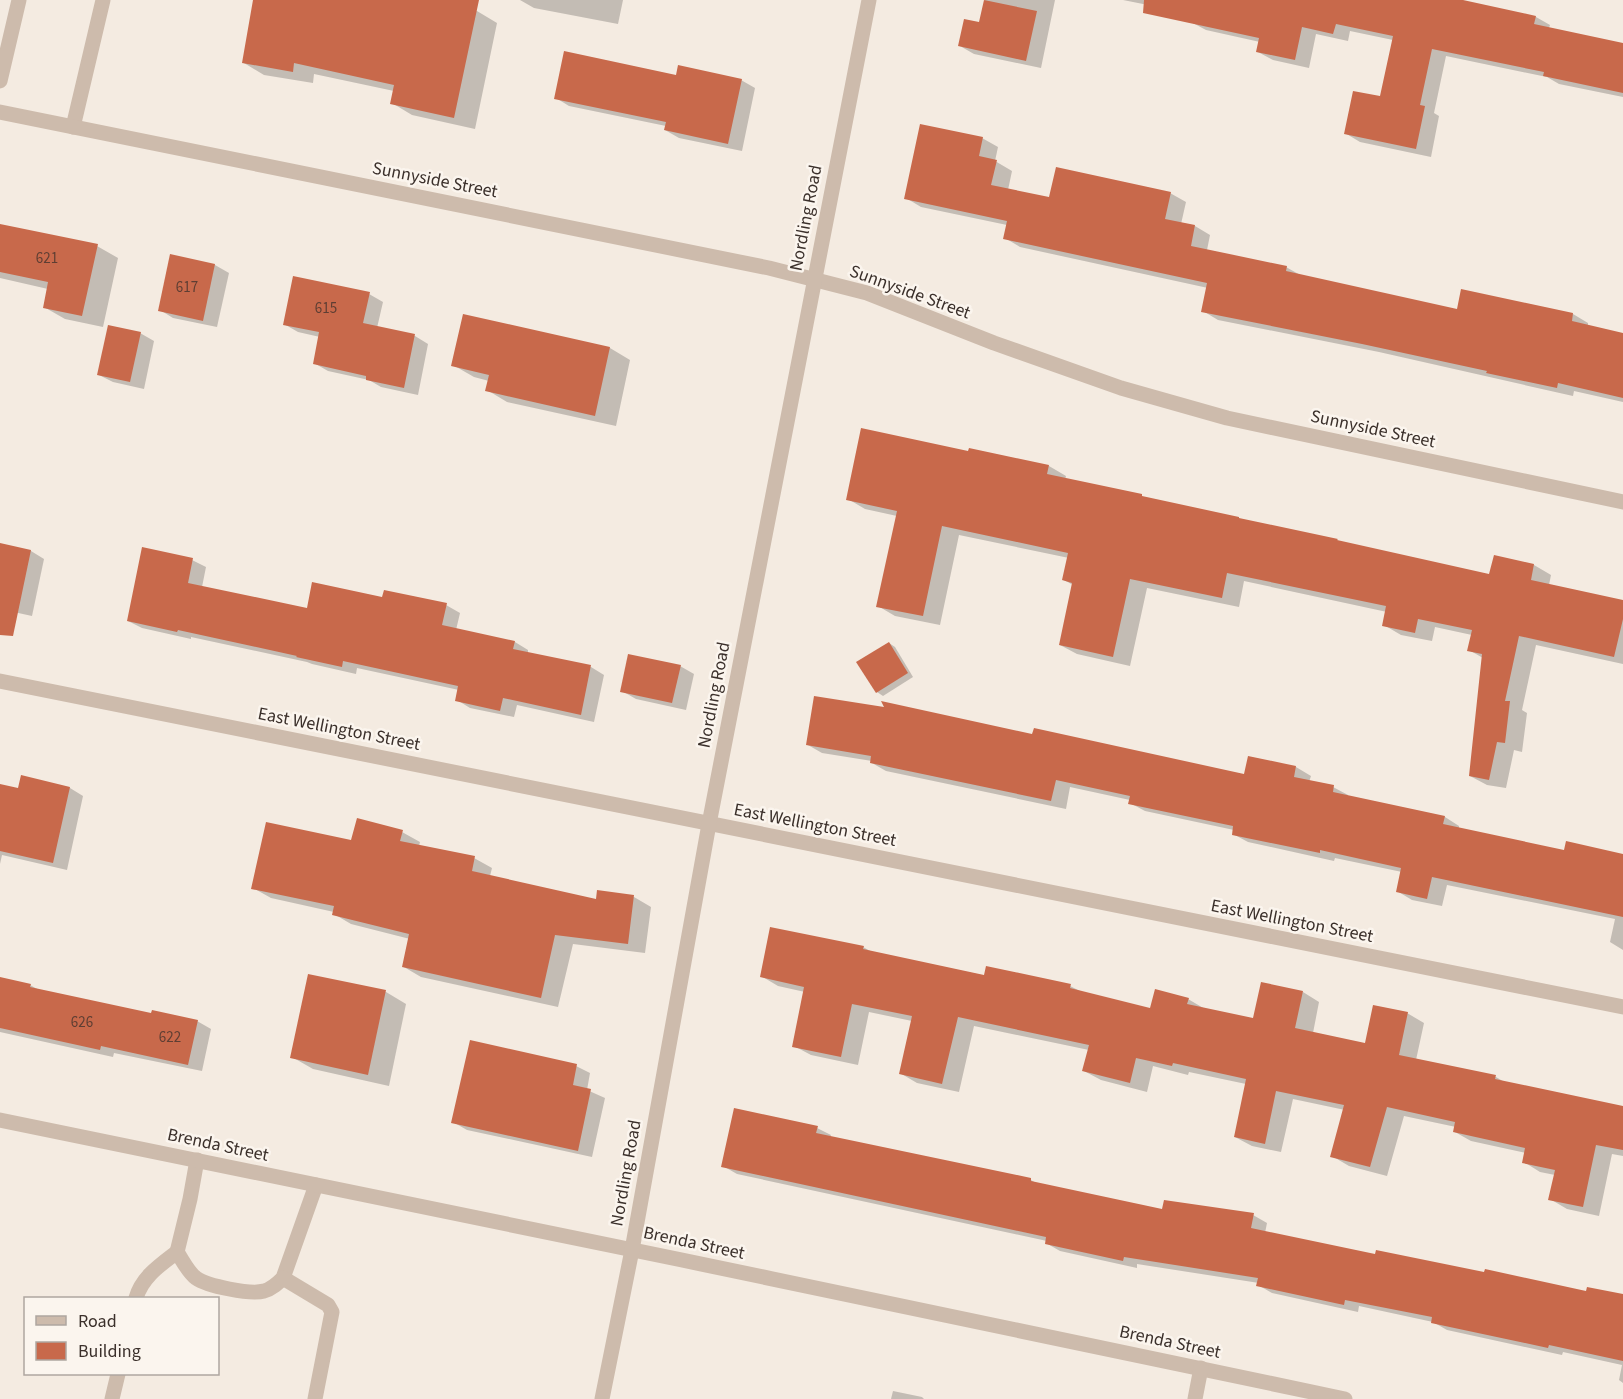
<svg xmlns="http://www.w3.org/2000/svg" width="1623" height="1399" font-family="'Source Sans 3',sans-serif">
<style>
.shadow{fill:#0003}
.building{fill:#c8694b}
.lines{fill:none;stroke-linecap:round;stroke-linejoin:round}
.service{stroke:#cdbbac;stroke-width:15}
.minor{stroke:#cdbbac;stroke-width:15}
.tertiary{stroke:#cdbbac;stroke-width:15}
.labels{text-anchor:middle;dominant-baseline:central;stroke-width:5;stroke-linejoin:round;paint-order:stroke}
.number-label{font-size:15px;fill:#5e3e33}
.street-label{font-size:18px;fill:#3b302b;stroke:#fbf5ee}
</style>
<rect width="100%" height="100%" fill="#f4ebe1"/>
<g class="shadow">
<path d="M254 0H423L477 11 497 23 475 129 412 115 392 103 394 91 314 74 313 83 264 75 244 63Z"/>
<path d="M520 0H623L618 24 534 8Z"/>
<path d="M985 0H1055L1041 68 974 54 960 46 980 24Z"/>
<path d="M1123 0H1149L1148 5Z"/>
<path d="M1164 0H1456L1536 17 1550 25 1549 28 1623 44V97L1559 84 1547 77 1446 56 1434 113 1439 116 1431 157 1360 142 1345 133 1381 98 1393 40 1350 31 1348 41 1316 34 1309 68 1273 60 1258 52 1260 42 1206 30 1191 22Z"/>
<path d="M677 77 741 80 755 88 742 151 679 138 665 130 666 126 569 106 556 98Z"/>
<path d="M982 138 998 147 995 161 1012 171 1008 190 1050 199 1170 193 1186 202 1181 224 1195 226 1210 235 1207 250 1286 267 1302 276 1458 311 1573 314 1588 323V326L1623 335V402L1574 391 1573 396 1379 352 1218 320 1203 311 1208 288 1020 247 1005 238 1007 225 921 207 906 198Z"/>
<path d="M0 225 97 246 118 258 103 327 65 319 44 307 48 289 0 278Z"/>
<path d="M171 256 215 265 229 273 217 327 173 318 160 310Z"/>
<path d="M369 294 383 302 377 328 415 336 428 344 418 395 381 387 369 380 328 371 314 363 320 337 298 332 284 324Z"/>
<path d="M464 316 610 348 630 360 616 426 507 402 487 390 489 381 474 377 453 365Z"/>
<path d="M140 333 154 341 144 389 113 382 99 375Z"/>
<path d="M970 450 1049 466 1066 476 1065 480 1491 576 1495 557 1534 565 1551 575 1549 585 1623 601V664L1536 645 1522 710 1527 713 1522 752 1514 750 1506 788 1487 785 1470 776 1483 658 1469 650 1472 635 1435 627 1432 641 1401 635 1384 625 1387 612 1244 581 1239 607 1147 588 1130 666 1077 654 1060 645 1073 585 1064 580 1069 558 959 535 940 625 895 616 878 606 897 516 865 509 848 499 969 453Z"/>
<path d="M0 544 31 551 44 559 32 616 0 609Z"/>
<path d="M192 560 206 567 202 587 308 610 384 599 446 605 460 613 456 630 515 642 528 650V653L591 667 604 675 594 722 517 705 514 717 470 708 457 700 459 690 357 668 356 674 312 664 307 662 191 637V639L142 628 128 621Z"/>
<path d="M889 643 895 647 913 677 883 696 877 692Z"/>
<path d="M680 666 694 674 686 710 636 699 622 691Z"/>
<path d="M1034 735 1246 776 1250 757 1296 767 1311 776 1309 782 1333 787 1348 795V797L1445 817 1459 826V829L1565 851 1623 855V950L1610 942 1615 919 1447 885 1442 906 1412 900 1397 891 1402 872 1335 858 1334 861 1248 842 1233 834 1234 830 1145 811 1130 803V800L1070 787 1066 809 886 771 872 763V761L822 753 808 745Z"/>
<path d="M0 786 19 790 70 788 83 796 67 870 2 855 0 864Z"/>
<path d="M402 832 420 842 419 846 474 858 492 868 490 876 597 901 634 897 651 907 645 953 573 944 558 1007 421 977 404 967 410 939 351 924 334 914V912L271 898 253 888 352 842Z"/>
<path d="M863 947 872 952 986 976 1070 986 1082 992 1152 1010 1188 999 1205 1009 1254 1019 1303 992 1319 1002 1313 1033 1366 1044 1407 1013 1424 1023 1416 1060 1496 1077 1506 1083 1623 1108V1156L1612 1154 1599 1216 1567 1209 1550 1199 1555 1175 1540 1172 1524 1162 1526 1153 1471 1141 1455 1132 1456 1127 1404 1116 1387 1176 1349 1166 1332 1156 1345 1110 1293 1099 1281 1152 1252 1146 1235 1137 1246 1084 1189 1072 1188 1075 1153 1066 1147 1092 1101 1080 1084 1071 1089 1050 974 1026 959 1092 917 1083 900 1073 912 1021 869 1012 858 1065 811 1055 794 1046 805 992 778 986 761 976Z"/>
<path d="M309 975 386 992 406 1004 389 1086 313 1069 292 1057Z"/>
<path d="M0 979 30 985 39 990 152 1014 197 1021 211 1029 202 1071 114 1053 113 1057 0 1032Z"/>
<path d="M576 1066 590 1073 587 1090 605 1098 592 1157 467 1130 453 1122Z"/>
<path d="M817 1128 831 1135 830 1138 1031 1180 1039 1185 1164 1211 1253 1215 1267 1223 1265 1233 1376 1256 1587 1292 1623 1296V1383L1619 1380 1622 1365 1563 1352 1562 1355 1447 1330 1433 1322 1359 1306 1358 1312 1272 1293 1258 1285 1259 1283 1137 1264V1268L1060 1251 1046 1243 1047 1241 737 1174 723 1166Z"/>
<path d="M893 1391 922 1397 924 1399H891Z"/>
</g>
<g class="building">
<path d="M253 0H479L454 118 390 104 394 85 294 63 293 72 242 63Z"/>
<path d="M984 0 1037 11 1026 61 958 46 964 19 979 22Z"/>
<path d="M1144 0H1463L1536 16 1534 24 1623 43V93L1543 76 1544 72 1432 49 1420 105 1425 106 1416 149 1344 134 1353 91 1380 96 1393 36 1336 24 1333 34 1302 27 1295 60 1256 52 1259 38 1143 13Z"/>
<path d="M564 51 676 75 678 65 742 79 728 144 664 130 666 122 554 99Z"/>
<path d="M920 124 983 137 979 156 997 160 991 185 1049 197 1056 167 1171 192 1165 219 1195 225 1191 246 1287 266 1286 271 1457 309 1461 289 1573 313 1572 321 1623 333V398L1558 383 1557 388 1486 373 1487 371 1362 344 1201 312 1207 283 1003 239 1007 221 904 199Z"/>
<path d="M0 224 98 244 82 316 43 308 48 282 0 272Z"/>
<path d="M170 254 215 264 203 321 158 311Z"/>
<path d="M293 276 370 292 363 323 415 334 404 388 366 380V376L313 364 319 332 283 325Z"/>
<path d="M463 314 610 347 595 416 485 391 489 375 451 366Z"/>
<path d="M108 325 141 332 130 382 97 375Z"/>
<path d="M861 428 968 451 969 448 1049 465 1047 474 1142 494V496L1239 517V518L1338 539 1337 540 1489 574 1494 555 1534 564 1531 580 1623 600V619L1614 657 1519 636 1505 701H1510L1505 743 1497 742 1489 780 1469 776 1482 654 1467 651 1472 630 1418 619 1415 633 1382 626 1386 606 1227 573 1222 598 1130 579 1113 657 1059 645 1072 583 1062 580 1068 553 942 526 923 616 876 607 897 511 846 500Z"/>
<path d="M0 543 31 550 13 636 0 635Z"/>
<path d="M142 547 193 558 188 583 307 608 312 582 382 597 384 590 447 603 442 625 515 641 513 649 591 665 581 715 503 698 500 711 455 701 458 686 343 661 342 667 296 657 297 656 178 630 177 632 127 621Z"/>
<path d="M889 642 908 673 876 693 856 662Z"/>
<path d="M628 654 681 665 672 703 620 692Z"/>
<path d="M814 696 884 707 881 701 1032 734 1034 728 1244 774 1248 756 1296 766 1294 777 1334 785 1333 792 1445 816 1443 824 1564 850 1566 841 1623 854V917L1432 877 1427 899 1396 892 1401 868 1320 850V853L1232 835 1233 826 1128 804 1130 796 1056 780 1051 801 870 763 871 756 806 745Z"/>
<path d="M21 775 70 787 53 863 0 851V784L18 788Z"/>
<path d="M357 818 403 830 400 841 475 856 472 871 596 899 597 890 634 895 628 944 555 935 541 998 402 967 409 934 332 915 334 906 251 889 266 822 351 840Z"/>
<path d="M770 927 864 946 863 949 984 975 986 966 1071 984 1070 988 1150 1008 1155 989 1189 998 1187 1004 1253 1018 1261 982 1303 991 1295 1028 1365 1043 1373 1005 1408 1012 1399 1055 1496 1075 1495 1079 1623 1106V1150L1596 1145 1583 1207 1548 1200 1555 1170 1522 1163 1525 1148 1453 1132 1455 1122 1387 1107 1370 1167 1330 1157 1344 1105 1276 1091 1265 1144 1234 1137 1246 1079 1173 1063 1172 1066 1136 1058 1130 1083 1082 1071 1089 1045 958 1017 942 1084 899 1074 912 1016 852 1004 841 1057 792 1047 804 987 760 977Z"/>
<path d="M308 974 386 990 368 1075 290 1058Z"/>
<path d="M0 977 31 984 30 987 151 1013 152 1010 198 1020 188 1065 101 1046 100 1050 0 1028Z"/>
<path d="M470 1040 577 1064 573 1085 591 1089 578 1151 451 1123Z"/>
<path d="M734 1108 818 1126 816 1133 1031 1178V1181L1162 1209 1164 1200 1254 1213 1251 1228 1375 1254 1376 1250 1484 1272 1485 1269 1586 1291 1587 1287 1623 1294V1361L1549 1345 1548 1348 1431 1323 1432 1317 1345 1300 1344 1305 1256 1286 1258 1278 1124 1257 1123 1261 1045 1244 1046 1237 721 1167Z"/>
</g>
<g class="lines">
<g class="service">
<path d="M0 81 19 0"/>
<path d="M73 127 103 0"/>
<path d="M197 1160 190 1199 177 1252C183 1261 188 1272 196 1278 207 1286 251 1295 264 1291 272 1289 278 1283 283 1278L316 1185"/>
<path d="M283 1278 328 1305 332 1312 315 1399"/>
<path d="M136 1298C142 1277 160 1265 177 1252"/>
<path d="M112 1399 118 1374"/>
</g>
<g class="minor">
<path d="M0 112 769 268 867 293 994 343 1121 388 1227 418 1623 502"/>
<path d="M0 681 1623 1007"/>
<path d="M0 1120 682 1260 1345 1399"/>
<path d="M1195 1399 1201 1368"/>
</g>
<path class="tertiary" d="M602 1399 632 1250 709 824 869 0"/>
</g>
<g class="labels">
<g class="number-label">
<text x="47" y="258">621</text>
<text x="187" y="287">617</text>
<text x="326" y="308">615</text>
<text x="82" y="1022">626</text>
<text x="170" y="1037">622</text>
</g>
<g class="street-label">
<text transform="translate(435 180) rotate(11)">Sunnyside Street</text>
<text transform="translate(806 218) rotate(-79)">Nordling Road</text>
<text transform="translate(910 292) rotate(20)">Sunnyside Street</text>
<text transform="translate(1373 429) rotate(12)">Sunnyside Street</text>
<text transform="translate(714 695) rotate(-79)">Nordling Road</text>
<text transform="translate(339 729) rotate(11)">East Wellington Street</text>
<text transform="translate(815 825) rotate(11)">East Wellington Street</text>
<text transform="translate(1292 921) rotate(11)">East Wellington Street</text>
<text transform="translate(218 1145) rotate(12)">Brenda Street</text>
<text transform="translate(626 1173) rotate(-80)">Nordling Road</text>
<text transform="translate(694 1243) rotate(12)">Brenda Street</text>
<text transform="translate(1170 1342) rotate(12)">Brenda Street</text>
</g>
</g>
<rect x="24" y="1297" width="195" height="78" fill="#fbf5ee" stroke="#aea6a0" stroke-width="1.5"/>
<rect x="36" y="1316" width="30" height="9" fill="#cdbbac" stroke="#aea6a0" stroke-width="1.5"/>
<text x="78" y="1327" font-size="18" fill="#3b302b">Road</text>
<rect x="36" y="1342" width="30" height="18" fill="#c8694b" stroke="#aea6a0" stroke-width="1.5"/>
<text x="78" y="1357" font-size="18" fill="#3b302b">Building</text>
</svg>
